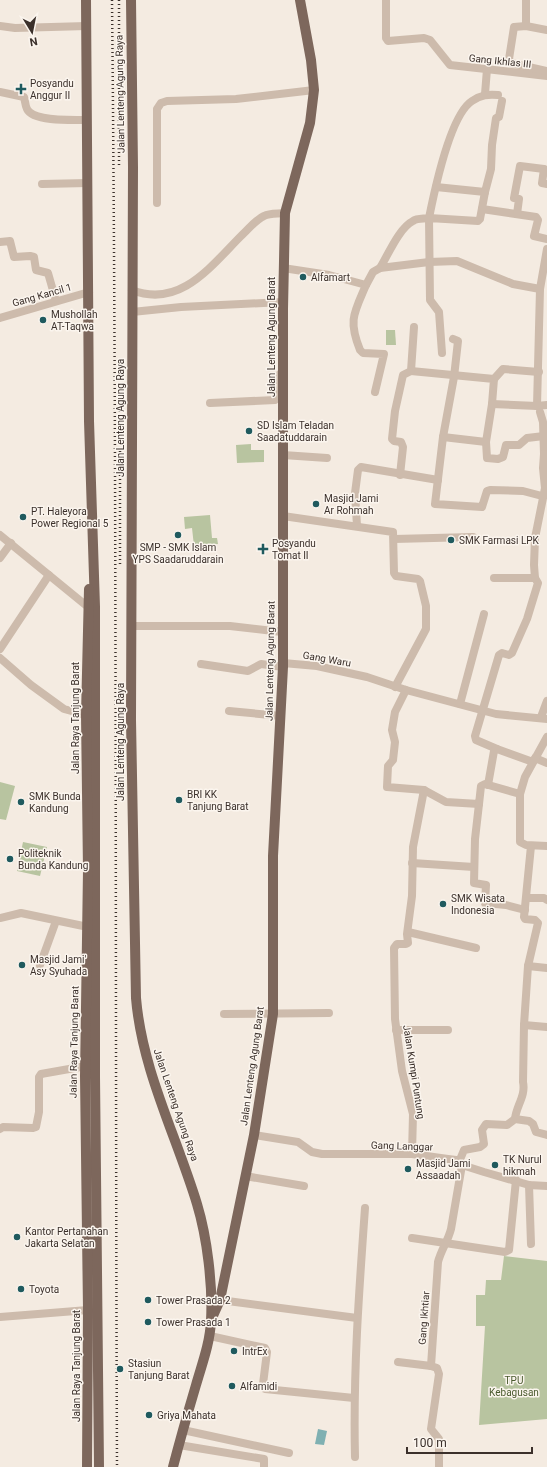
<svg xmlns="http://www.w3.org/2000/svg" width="547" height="1467" font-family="Roboto,sans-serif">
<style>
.green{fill:#b8c4a0}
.water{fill:#7fb0b2}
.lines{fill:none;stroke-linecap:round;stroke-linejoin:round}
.minor{stroke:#cdbbac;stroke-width:8}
.major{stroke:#7d675c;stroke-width:10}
.rail{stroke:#3b302b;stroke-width:2.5;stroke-dasharray:1 3;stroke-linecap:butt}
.poi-dot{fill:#1f5a5e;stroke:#fbf5ee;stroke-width:1.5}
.labels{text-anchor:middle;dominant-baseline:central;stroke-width:3;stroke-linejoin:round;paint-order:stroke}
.street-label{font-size:10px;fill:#3b302b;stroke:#fbf5ee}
.poi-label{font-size:10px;fill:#3b302b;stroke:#fbf5ee;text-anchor:start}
.park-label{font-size:10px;fill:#4a5a2e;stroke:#fbf5ee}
</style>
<rect width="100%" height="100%" fill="#f4ebe1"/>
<g class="green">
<path d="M386 330H395L396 345H386Z"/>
<path d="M251 444V450H264V462L237 463 236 445Z"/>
<path d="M210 515 212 538H217L218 544 194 546 192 528 185 529 184 517Z"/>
<path d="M0 782 15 786 6 820 0 819Z"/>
<path d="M23 842 47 847 40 876 17 871Z"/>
<path d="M504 1256 547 1261V1419L479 1425 485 1326H476V1295H485L486 1280H501Z"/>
</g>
<path class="water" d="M318 1429 327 1431 324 1445 315 1444Z"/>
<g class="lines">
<g class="minor">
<path d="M386 0V38L388 41 424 38 430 40 450 65 547 76"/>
<path d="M526 0V26"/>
<path d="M0 26 15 28 87 26"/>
<path d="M547 30 526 26 514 27 509 59 511 63 547 71"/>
<path d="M0 92 24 97C25 100 25 105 27 109 33 122 74 120 87 120"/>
<path d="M485 94 487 69"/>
<path d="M42 184 88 183"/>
<path d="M436 187 485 192"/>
<path d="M157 203V109L161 103 167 101 236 99 314 90"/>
<path d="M482 209 536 217 538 220 534 236 547 239"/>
<path d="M517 214 519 199 514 198 520 166 544 169 542 183 547 184"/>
<path d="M0 242 10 241 14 257 30 256 34 257 36 270 48 273 56 301"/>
<path d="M283 268 329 275 366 285 373 272 380 268 429 262 457 261 513 284 540 289 537 406"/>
<path d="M380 268C388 255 399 228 413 221 417 218 424 219 429 218 434 193 450 115 472 101 481 95 488 94 498 95"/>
<path d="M366 285C354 313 348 320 360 350L363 353 384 354 375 392"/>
<path d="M540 289 547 249"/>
<path d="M132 290C180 309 211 266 241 236 248 230 255 220 264 216 270 213 278 214 285 213"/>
<path d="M132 312 181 307 283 302"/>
<path d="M0 318 89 292"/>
<path d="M453 339 458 341 454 377 443 437 435 504 482 507 487 491 490 490 523 491 542 496"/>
<path d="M442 353 439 312 430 300 429 218 478 221 480 219 485 192 491 169 492 145 496 118 499 117 502 101"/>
<path d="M411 371 494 379 492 404 486 442 487 458 498 459 503 457 506 445H519L527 438 544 436"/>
<path d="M494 379 503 369 539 372"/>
<path d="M210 403 275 400 280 374"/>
<path d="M492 404 537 406 547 405"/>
<path d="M540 412 543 422 544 454H547"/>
<path d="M443 437 486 442"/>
<path d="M283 455 327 458"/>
<path d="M400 475 403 447 401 442 394 441 392 439 395 411 403 375 411 371 414 327"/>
<path d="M283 516 393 532 394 573 396 576 418 579 420 581 426 606V629L395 687"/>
<path d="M357 526 355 493 358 470 361 467 438 480"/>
<path d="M0 535 88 607"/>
<path d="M394 539 473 537"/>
<path d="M0 558 11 543"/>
<path d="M494 578H535L538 583 527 619 512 653 509 655 502 653 499 655 475 736 476 740 497 749"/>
<path d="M535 578 534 565 535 538 545 488 543 468 544 454"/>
<path d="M133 626H230L282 632"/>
<path d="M0 649 49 575"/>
<path d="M0 658 31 685 64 709 86 715"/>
<path d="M283 663 317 666 367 677 406 690 496 714 547 719"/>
<path d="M201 664 248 671 261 664 283 667"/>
<path d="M406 690 395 712 392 730 395 742 393 760 388 766 387 787 424 790 446 802 479 804 481 786 485 784 520 794V842L526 845 547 846"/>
<path d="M460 704 484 614"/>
<path d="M229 711 281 716"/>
<path d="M541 717 547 701"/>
<path d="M535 758 547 763"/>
<path d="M488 785 494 751 497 749 533 762"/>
<path d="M520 794 525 777 547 737"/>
<path d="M479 804 475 839 474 883 486 885 485 903 506 905 525 910"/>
<path d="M412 863 474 867"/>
<path d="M527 898H544L547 900"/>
<path d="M0 918 21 913 88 927"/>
<path d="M408 932 476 948"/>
<path d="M40 965 56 921"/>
<path d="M528 966 547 968"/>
<path d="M224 1014 329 1013"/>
<path d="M524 1025 547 1027"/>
<path d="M396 1030H448"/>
<path d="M515 1119C516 1106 526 1096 523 1082L524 1025 528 966 538 923 535 920 525 919 524 917 531 846"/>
<path d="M0 1129 3 1127 33 1128 36 1127 39 1112V1077L41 1074 86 1066"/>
<path d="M254 1135 298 1142 312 1152 322 1154H412L448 1159 456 1160 462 1165 484 1172 529 1185 547 1186"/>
<path d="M412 1154 413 1114 402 1071 395 1019 394 948 397 944H406L408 943 407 934 412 896 413 847 424 790"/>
<path d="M459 1162 464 1150 480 1147 484 1144 482 1130 486 1124 507 1125 515 1119 529 1121 533 1124 536 1132 547 1135"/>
<path d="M245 1176 304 1186"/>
<path d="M529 1185 531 1244"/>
<path d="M412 1238 505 1252 509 1250 516 1180"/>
<path d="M220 1300 357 1318"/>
<path d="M0 1317 88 1310"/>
<path d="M210 1336 265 1348 267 1352 263 1384 265 1389 354 1398"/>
<path d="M398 1362 431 1366"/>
<path d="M183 1430 289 1453"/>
<path d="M179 1445 264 1459V1467"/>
<path d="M355 1457C353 1373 359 1291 365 1208"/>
<path d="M439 1467V1439L431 1429 439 1374 437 1368 431 1366 438 1262C441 1250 448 1241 451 1229L462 1165"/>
</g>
<g class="major">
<path d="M86 0 89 421 95 607V1077L99 1467"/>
<path d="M131 0 133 167 131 720 136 998C142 1070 176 1135 197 1204 207 1237 213 1285 211 1321 210 1343 202 1364 196 1385 188 1412 180 1440 173 1467"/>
<path d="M212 1318 220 1300 254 1135 273 1014V856L283 667V309L285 213 310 123 314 90 311 60 300 0"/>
<path d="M87 1467 88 1310 85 1076 88 870 86 715 89 589"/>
</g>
<g class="rail">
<path d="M112 0C117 489 115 978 117 1467"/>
<path d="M119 0V165"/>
<path d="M120 395V565"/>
</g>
</g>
<g class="poi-dot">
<path d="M19 83h4v4h4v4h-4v4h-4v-4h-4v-4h4z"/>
<circle cx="303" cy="277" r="4"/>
<circle cx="43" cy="320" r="4"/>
<circle cx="249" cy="431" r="4"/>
<circle cx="316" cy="504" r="4"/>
<circle cx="23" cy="517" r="4"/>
<circle cx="178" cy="535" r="4"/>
<circle cx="451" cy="540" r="4"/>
<path d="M261 543h4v4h4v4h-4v4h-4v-4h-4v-4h4z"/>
<circle cx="179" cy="800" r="4"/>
<circle cx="21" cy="802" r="4"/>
<circle cx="10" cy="859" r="4"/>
<circle cx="443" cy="904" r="4"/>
<circle cx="22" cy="965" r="4"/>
<circle cx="495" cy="1165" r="4"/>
<circle cx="408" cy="1169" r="4"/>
<circle cx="17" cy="1237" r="4"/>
<circle cx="21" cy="1289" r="4"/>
<circle cx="148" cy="1300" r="4"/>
<circle cx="148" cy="1322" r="4"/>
<circle cx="234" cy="1351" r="4"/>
<circle cx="120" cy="1369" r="4"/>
<circle cx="232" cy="1386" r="4"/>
<circle cx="149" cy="1415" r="4"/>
</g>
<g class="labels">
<g class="street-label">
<text transform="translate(500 61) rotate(6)">Gang Ikhlas III</text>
<text transform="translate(120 94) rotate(-91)">Jalan Lenteng Agung Raya</text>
<text transform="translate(42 295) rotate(-16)">Gang Kancil 1</text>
<text transform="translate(271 337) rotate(-90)">Jalan Lenteng Agung Barat</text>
<text transform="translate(120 418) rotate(-90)">Jalan Lenteng Agung Raya</text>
<text transform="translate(327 659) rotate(10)">Gang Waru</text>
<text transform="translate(270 661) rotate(-89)">Jalan Lenteng Agung Barat</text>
<text transform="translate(75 718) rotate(-90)">Jalan Raya Tanjung Barat</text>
<text transform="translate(120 742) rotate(-90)">Jalan Lenteng Agung Raya</text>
<text transform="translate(74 1042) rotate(-89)">Jalan Raya Tanjung Barat</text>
<text transform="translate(252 1066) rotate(-82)">Jalan Lenteng Agung Barat</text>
<text transform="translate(414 1072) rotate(81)">Jalan Kumpi Puntung</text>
<text transform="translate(176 1105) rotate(71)">Jalan Lenteng Agung Raya</text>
<text transform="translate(402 1146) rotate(2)">Gang Langgar</text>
<text transform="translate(424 1318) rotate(-86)">Gang Ikhtiar</text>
<text transform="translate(76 1366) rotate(-90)">Jalan Raya Tanjung Barat</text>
</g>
<g class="poi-label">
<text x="30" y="83">Posyandu<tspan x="30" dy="12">Anggur II</tspan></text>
<text x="311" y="277">Alfamart</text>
<text x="51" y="314">Mushollah<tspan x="51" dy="12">AT-Taqwa</tspan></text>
<text x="257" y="425">SD Islam Teladan<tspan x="257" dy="12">Saadatuddarain</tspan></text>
<text x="324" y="498">Masjid Jami<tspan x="324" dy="12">Ar Rohmah</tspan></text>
<text x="31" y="511">PT. Haleyora<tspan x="31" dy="12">Power Regional 5</tspan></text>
<text x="459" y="540">SMK Farmasi LPK</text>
<text x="272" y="543">Posyandu<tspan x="272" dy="12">Tomat II</tspan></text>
<text x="178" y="547" text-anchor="middle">SMP - SMK Islam<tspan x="178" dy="12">YPS Saadaruddarain</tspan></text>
<text x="187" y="794">BRI KK<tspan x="187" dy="12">Tanjung Barat</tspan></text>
<text x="29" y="796">SMK Bunda<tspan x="29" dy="12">Kandung</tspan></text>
<text x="18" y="853">Politeknik<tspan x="18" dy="12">Bunda Kandung</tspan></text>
<text x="451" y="898">SMK Wisata<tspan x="451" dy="12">Indonesia</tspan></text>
<text x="30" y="959">Masjid Jami'<tspan x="30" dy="12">Asy Syuhada</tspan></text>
<text x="503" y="1159">TK Nurul<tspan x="503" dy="12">hikmah</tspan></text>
<text x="416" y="1163">Masjid Jami<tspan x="416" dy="12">Assaadah</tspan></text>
<text x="25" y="1231">Kantor Pertanahan<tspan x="25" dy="12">Jakarta Selatan</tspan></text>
<text x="29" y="1289">Toyota</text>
<text x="156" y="1300">Tower Prasada 2</text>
<text x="156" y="1322">Tower Prasada 1</text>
<text x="242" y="1351">IntrEx</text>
<text x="128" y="1363">Stasiun<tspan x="128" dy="12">Tanjung Barat</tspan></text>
<text x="240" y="1386">Alfamidi</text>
<text x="157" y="1415">Griya Mahata</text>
</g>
<g class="park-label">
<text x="514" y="1380">TPU<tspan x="514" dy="12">Kebagusan</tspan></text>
</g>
</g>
<g transform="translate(32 32) rotate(170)" stroke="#fbf5ee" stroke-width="3" paint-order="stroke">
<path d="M0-3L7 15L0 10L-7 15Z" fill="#3b302b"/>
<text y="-6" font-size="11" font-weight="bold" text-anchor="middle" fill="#3b302b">N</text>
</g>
<path d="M407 1447v6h125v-6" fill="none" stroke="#3b302b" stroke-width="2"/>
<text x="413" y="1447" font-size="12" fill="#3b302b" stroke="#fbf5ee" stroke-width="3" paint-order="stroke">100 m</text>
</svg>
